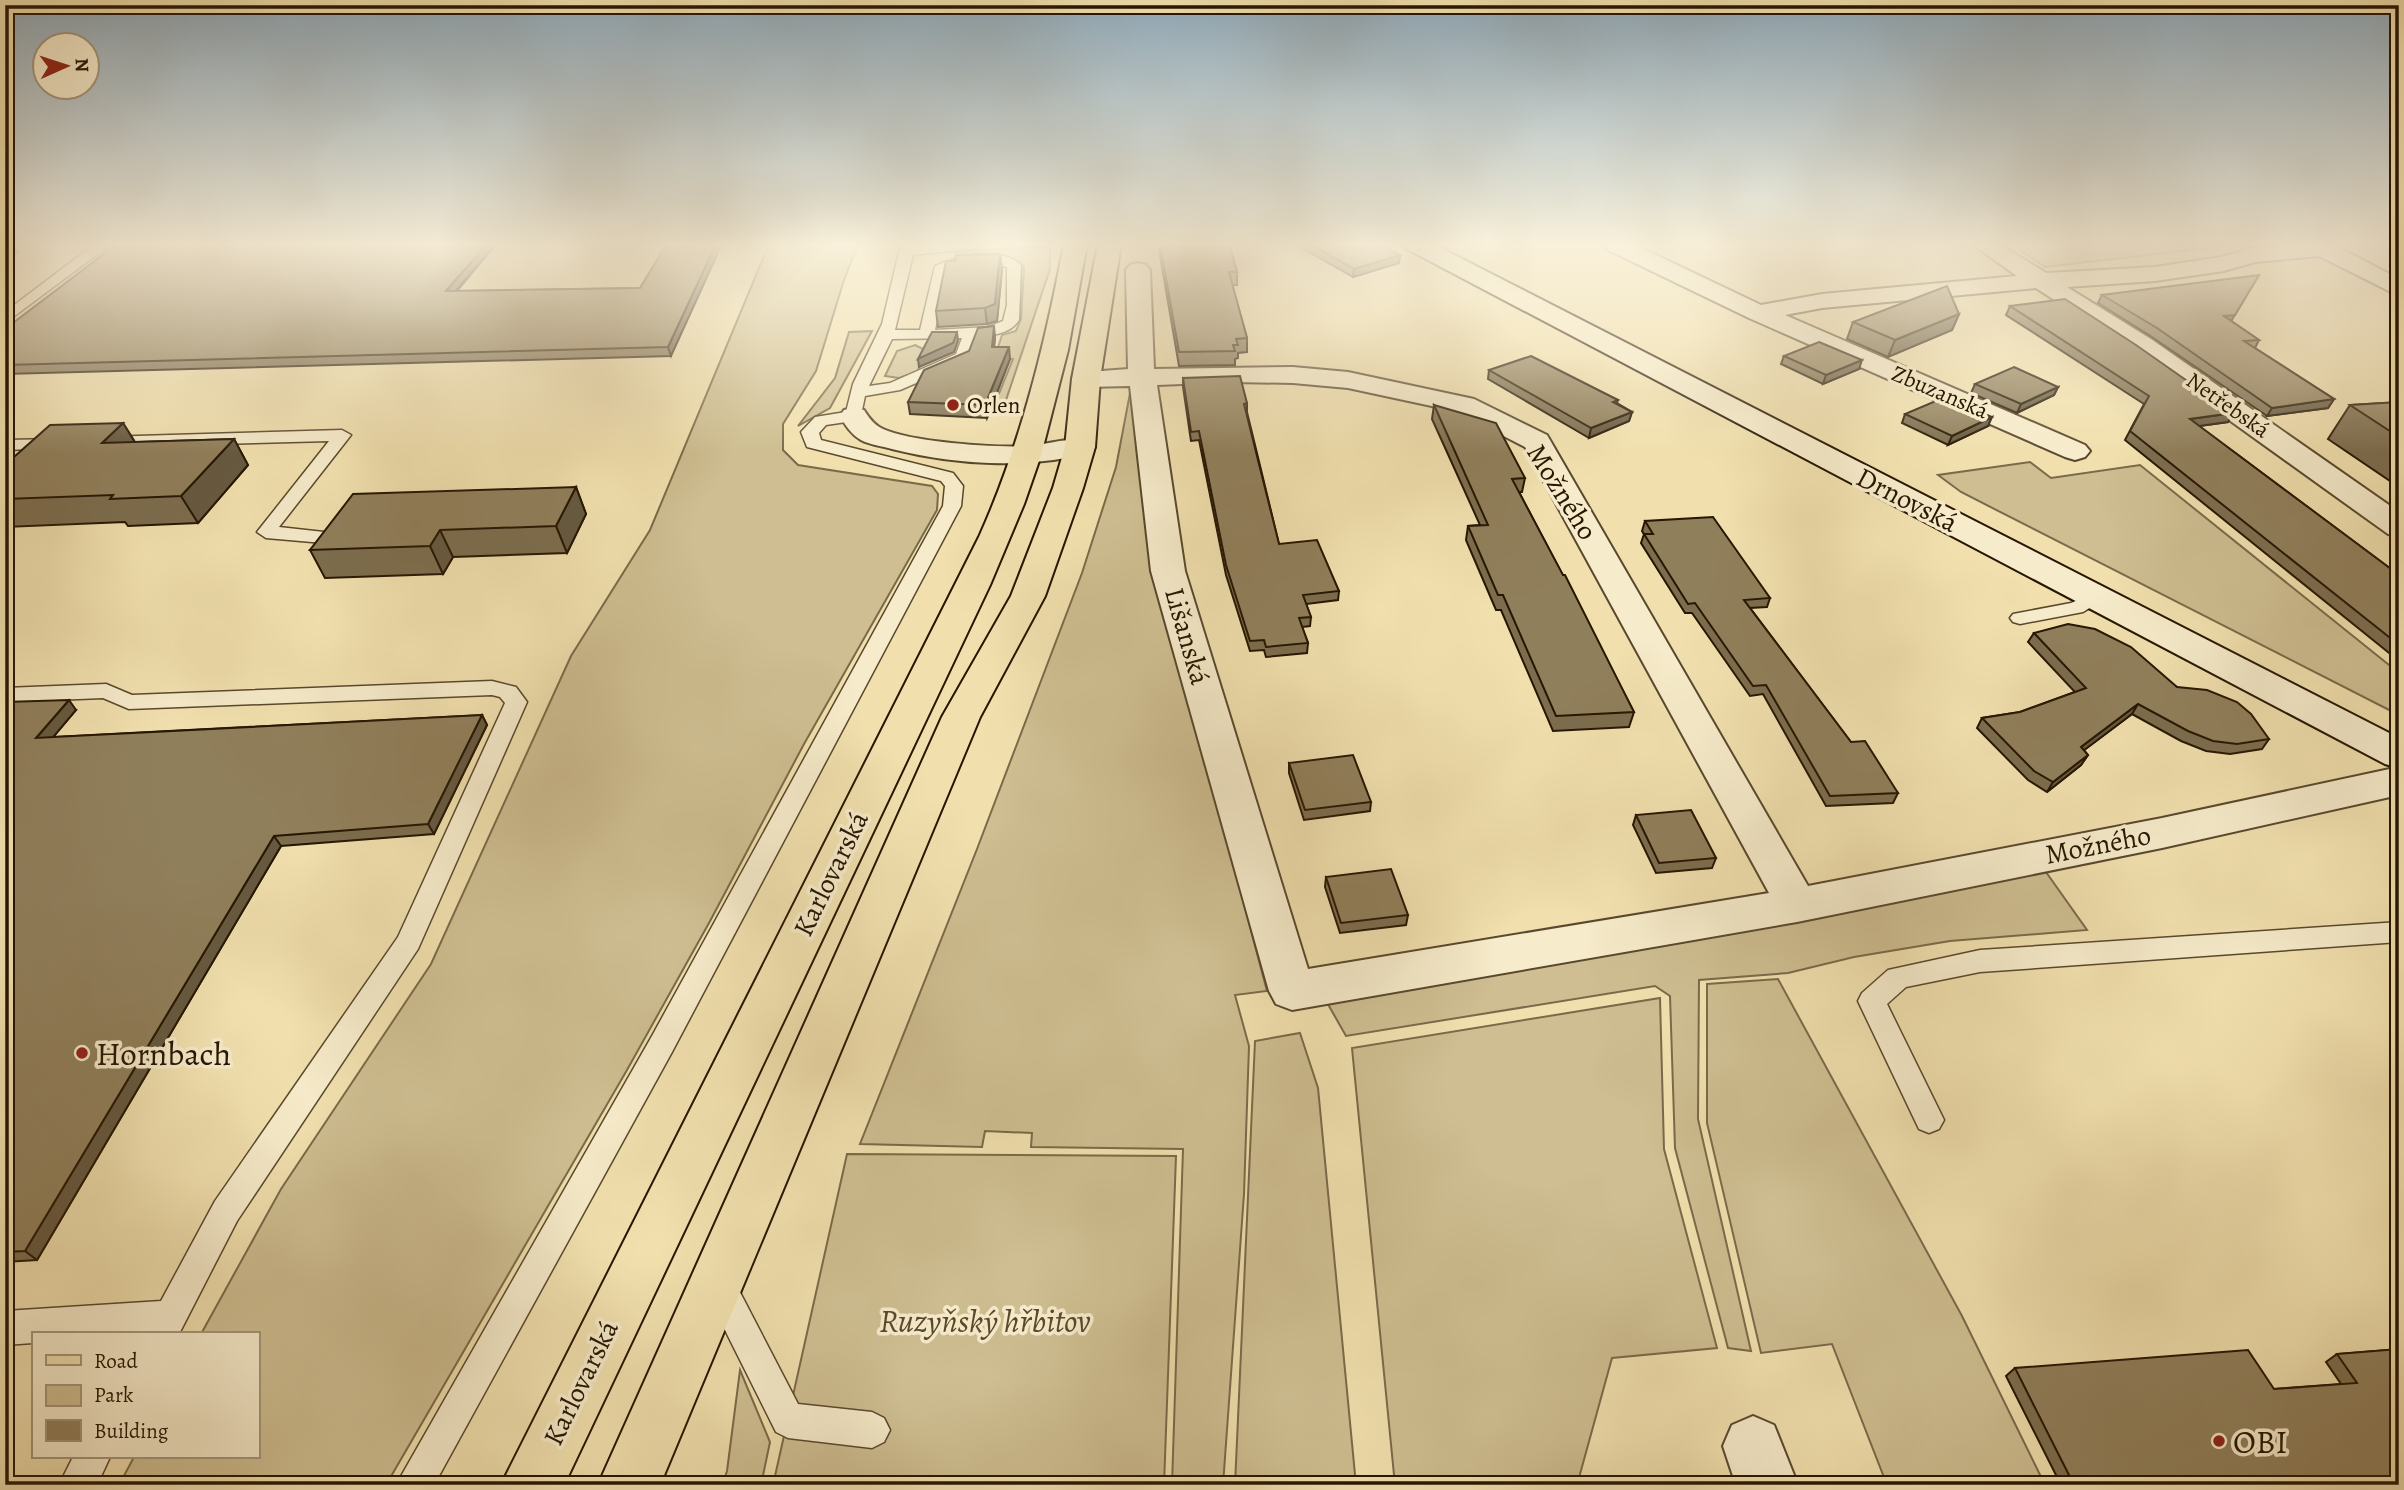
<svg xmlns="http://www.w3.org/2000/svg" width="2404" height="1490" font-family="Alegreya,serif">
<style>
.green{fill:#cebe91;stroke:#7a6a4a;stroke-width:2}
.lines{fill:none;stroke-linecap:round;stroke-linejoin:round}
.lane-casing{stroke:#59482d;stroke-width:3}
.street-casing{stroke:#59482d;stroke-width:4}
.secondary-casing{stroke:#261602;stroke-width:4}
.primary-casing{stroke:#261602;stroke-width:4}
.lane{fill:#f6ebca;fill-rule:evenodd}
.street{fill:#f6ebca;fill-rule:evenodd}
.secondary{fill:#f6ebca;fill-rule:evenodd}
.primary{fill:#f1e0ae;fill-rule:evenodd}
.wall{fill:#7c6d4e;stroke:#261602;stroke-width:2}
.shaded-wall{fill:#655940;stroke:#261602;stroke-width:2}
.building{fill:#907f5b;stroke:#261602;stroke-width:2}
.poi-dot{fill:#8f2418;stroke:#f6ebca;stroke-width:2.5}
.labels{text-anchor:middle;dominant-baseline:central;stroke-width:7;stroke-linejoin:round;paint-order:stroke}
.far-street-label{font-size:23px;fill:#261602;stroke:#f6ebca}
.far-poi-label{font-size:23px;fill:#261602;stroke:#f6ebca;text-anchor:start}
.street-label{font-size:28px;fill:#261602;stroke:#f6ebca}
.near-poi-label{font-size:33px;fill:#261602;stroke:#f6ebca;text-anchor:start}
.near-park-label{font-size:33px;font-style:italic;fill:#58482d;stroke:#f6ebca}
</style>
<rect width="100%" height="100%" fill="#f1e0ae"/>
<filter id="stains"><feTurbulence type="fractalNoise" baseFrequency=".00286" numOctaves="4"/><feColorMatrix values="0 0 0 0 .2 0 0 0 0 .09 0 0 0 0 .02 0 0 0 .5 -.17"/></filter>
<radialGradient id="worn" r=".72"><stop offset=".6" stop-color="#630" stop-opacity="0"/><stop offset="1" stop-color="#630" stop-opacity=".3"/></radialGradient>
<g class="green">
<path d="M769 244H858L844 280 816 371 783 424V450L798 465 932 486 938 494 937 510 804 744 709 923 627 1070 386 1485H119L134 1457H257V1334H201L281 1189 431 964 571 656 650 530Z"/>
<path d="M2011 244H2242L2045 267Z"/>
<path d="M1042 247 1050 248V269L1004 406 991 413 1013 359 995 357 1002 335 1016 331 1021 319 1024 267C1008 253 983 258 964 258L965 252H946Z"/>
<path d="M872 331 830 408 798 426 835 378 849 332Z"/>
<path d="M915 345 923 349 925 355 917 372 899 378 885 376 897 351Z"/>
<path d="M1131 388 1156 571 1267 991 1235 995 1249 1046 1244 1194 1223 1485H1172L1183 1149 1031 1147 1032 1133 985 1131 982 1147 860 1144 977 849 1082 573 1116 467Z"/>
<path d="M2030 462 2051 478 2140 465 2399 673V715L1961 492 1938 475Z"/>
<path d="M2046 872 2087 930 1950 941 1854 957 1788 973 1699 980 1698 1119 1751 1351 1728 1348 1675 1148 1670 996 1655 986 1346 1036 1325 999Z"/>
<path d="M1778 979 1962 1316 2045 1485H1887L1832 1344 1761 1353 1707 1123V984Z"/>
<path d="M1660 998 1664 1149 1717 1348 1612 1358 1577 1485H1395L1352 1048Z"/>
<path d="M1300 1033 1318 1088 1356 1485H1235L1255 1041Z"/>
<path d="M847 1154 1176 1156 1164 1485H773Z"/>
<path d="M740 1370 770 1442 761 1485H722L727 1471Z"/>
</g>
<g class="lines">
<defs>
<g id="lane">
<path d="M95 244H111L5 323V312Z"/>
<path d="M910 244 914 247 984 244 977 248 913 255 895 330H920L935 266C957 256 1002 246 1021 265L1019 320C1010 334 993 335 978 337L969 360 900 390 865 396 860 420 826 425 819 433 821 440 953 473 963 486 961 506 672 1052 434 1485H396L652 1036 943 506 945 486 941 481 807 447 801 432 815 417 846 412 853 384 882 324 899 252 903 245ZM988 264 1007 267V305L1003 321 988 327 935 330 947 271 966 265ZM962 338 956 354 890 383 869 386 892 339Z"/>
<path d="M342 430 351 435 279 527 342 534 344 538 342 542 335 544 266 538 257 532 329 441 103 447 94 442 103 437Z"/>
<path d="M58 439 64 440 67 444 64 448 5 450V440Z"/>
<path d="M2096 592 2103 594 2106 598 2083 612 2020 624 2013 622 2010 618 2013 614 2071 603Z"/>
<path d="M492 681 516 687 527 702 418 949 237 1221 179 1334H33V1343L5 1345V1311L161 1301 215 1201 398 937 505 703 500 697 492 695 129 709 103 698 5 702V688L106 684 132 695Z"/>
<path d="M2399 922V942L1980 972 1906 987 1887 1004 1944 1120 1939 1129 1929 1133 1919 1129 1858 1001 1862 993 1888 970 1980 950Z"/>
<path d="M718 1268 730 1273 798 1404 872 1412 884 1418 890 1430 884 1442 872 1448 788 1438 776 1432 702 1284 706 1273Z"/>
<path d="M73 1457H110L97 1485H59Z"/>
</g>
<g id="street">
<path d="M1603 244H1633L1761 305 1822 294 2017 276 1972 244H1999L2046 273 2155 267 2221 257 2253 248 2332 244 2399 279V296L2319 256 2255 262 2224 271 2155 281 2067 287 2151 339 2399 512V536L2388 534 2133 351 2036 288 1822 308 1785 315 2085 445 2090 451 2085 457 2075 460 2065 457 1749 318 1606 249Z"/>
<path d="M1138 263 1146 265 1150 270 1154 369 1293 367 1348 372 1474 399 1547 435 1808 886 2162 818 2399 767V795L2162 848 1797 922 1292 1010 1276 1004 1269 991 1151 571 1130 386 1086 387 1076 385 1072 379 1076 373 1128 369 1126 270 1130 265ZM1232 382 1293 383 1348 388 1455 411 1525 447 1769 893 1308 969 1185 571 1157 385Z"/>
<path d="M854 408 864 410C869 418 874 425 883 429 911 442 995 448 1027 446 1048 445 1069 436 1090 441L1095 447 1090 453C1026 469 956 465 892 449 882 446 870 445 861 440 851 434 846 426 840 416L844 410Z"/>
<path d="M1753 1416 1774 1425 1798 1485H1736L1723 1446 1732 1425Z"/>
</g>
<path id="secondary" d="M1404 244H1433L2399 738V768L2385 764 1407 249Z"/>
<g id="primary">
<path d="M1064 244H1087L1068 350 1041 455 1024 504 990 585 564 1485H501L979 537C1021 444 1045 344 1064 244Z"/>
<path d="M1098 244H1121L1100 379 1095 447 1083 488 1045 596 980 717 660 1485H598L942 717 1011 596 1053 488 1065 447 1072 379Z"/>
</g>
</defs>
<use href="#lane" class="lane-casing"/>
<use href="#street" class="street-casing"/>
<use href="#secondary" class="secondary-casing"/>
<use href="#primary" class="primary-casing"/>
<use href="#lane" class="lane"/>
<use href="#street" class="street"/>
<use href="#secondary" class="secondary"/>
<use href="#primary" class="primary"/>
</g>
<g class="wall">
<path d="M496 244 457 291 640 288 667 244 671 356 5 374V329Z"/>
<path d="M1158 244H1229L1237 272V285H1232L1247 338V352L1238 353V358L1235 359V365L1179 366Z"/>
<path d="M1295 244H1378L1400 255 1399 263 1353 277Z"/>
<path d="M1000 254 1002 270 997 321 987 324 938 327 936 311 955 261Z"/>
<path d="M2102 295 2231 321 2259 340 2255 348 2334 399 2328 408 2267 416 2152 337 2098 303Z"/>
<path d="M2010 306 2233 413 2228 422 2199 426 2399 575V661L2125 440 2144 404 2006 315Z"/>
<path d="M1959 314 1952 330 1888 357 1847 339 1853 322Z"/>
<path d="M995 337 994 347 1010 359 987 418 910 414 908 402 969 351Z"/>
<path d="M1784 356 1859 369 1823 384 1781 364Z"/>
<path d="M1489 370 1618 400 1617 403 1632 412 1629 421 1589 438 1488 379Z"/>
<path d="M1183 378 1247 403V412L1279 544 1339 591 1338 600 1306 604 1311 617 1310 626 1302 627 1308 643 1307 653 1266 657 1264 650 1250 651 1226 575 1199 440 1191 441 1183 387Z"/>
<path d="M1975 384 2058 387 2054 395 2017 413 1971 393Z"/>
<path d="M2399 402V487L2328 439 2350 405Z"/>
<path d="M1434 405 1525 478 1522 492H1519L1634 712 1629 727 1553 731 1501 610H1496L1466 540 1468 526 1480 525 1432 419Z"/>
<path d="M1905 414 1988 426 1948 445 1902 423Z"/>
<path d="M123 423 135 442 234 439 248 465 198 523 128 526 125 522 5 527V465Z"/>
<path d="M576 487 586 514 567 553 453 557 443 574 325 578 310 550Z"/>
<path d="M1645 521 1770 598 1767 607 1750 608 1851 742 1898 793 1893 803 1826 806 1763 694 1750 696 1692 613H1685L1641 543 1644 534 1642 531Z"/>
<path d="M2034 633 2177 687 2269 739 2262 749 2230 754 2206 751 2181 741 2132 714 2084 750 2088 755 2081 765 2047 792 2028 780 1977 728 1982 718 2020 712 2075 692 2028 642Z"/>
<path d="M5 702 76 710 53 737 482 715 487 725 434 834 281 846 37 1260 5 1262Z"/>
<path d="M1289 763 1371 802 1370 811 1304 820 1289 773Z"/>
<path d="M1636 815 1716 858 1712 868 1656 873 1633 825Z"/>
<path d="M1326 877 1408 915 1406 925 1340 933 1325 887Z"/>
<path d="M2399 1349V1485H2061L2006 1376 2015 1368 2274 1389 2341 1384 2326 1362 2337 1354Z"/>
</g>
<g class="shaded-wall">
<path d="M13 244 18 252 5 262V250Z"/>
<path d="M487 244H496L449 299 446 291Z"/>
<path d="M716 244H722L671 356 668 347Z"/>
<path d="M1000 254 1002 270 997 321 987 324 985 308Z"/>
<path d="M1400 255 1399 263 1353 277 1354 269Z"/>
<path d="M2259 275 2230 323 2224 316Z"/>
<path d="M1959 314 1952 330 1888 357 1895 340Z"/>
<path d="M994 326 995 337 993 358 992 347Z"/>
<path d="M957 332 958 341 954 352 919 367 918 359Z"/>
<path d="M1009 347 1010 359 987 418 985 405Z"/>
<path d="M1862 360 1859 369 1823 384 1826 375Z"/>
<path d="M2058 387 2054 395 2017 413 2021 404Z"/>
<path d="M2334 399 2328 408 2267 416 2272 408Z"/>
<path d="M1632 412 1629 421 1589 438 1591 428Z"/>
<path d="M2233 413 2228 422 2185 428 2190 419Z"/>
<path d="M1992 417 1988 426 1948 445 1952 436Z"/>
<path d="M123 423 139 449 102 443Z"/>
<path d="M234 439 248 465 198 523 181 496Z"/>
<path d="M576 487 586 514 567 553 556 526Z"/>
<path d="M440 530 453 557 443 574 430 546Z"/>
<path d="M69 700 76 710 44 748 36 738Z"/>
<path d="M2138 704 2132 714 2075 757 2081 747Z"/>
<path d="M482 715 487 725 434 834 428 824Z"/>
<path d="M2088 755 2081 765 2047 792 2053 782Z"/>
<path d="M274 836 281 846 37 1260 25 1251Z"/>
</g>
<g class="building">
<path d="M13 244 5 250V245Z"/>
<path d="M117 244H487L446 291 640 288 667 244H716L668 347 5 365V329Z"/>
<path d="M1160 244H1229L1237 272H1229L1247 338 1236 339 1238 345H1233L1235 351 1179 352Z"/>
<path d="M1310 244H1378L1400 255 1354 269Z"/>
<path d="M1000 254 995 304 985 308 936 311 946 261H955L956 255Z"/>
<path d="M2259 275 2235 315 2224 316 2259 340 2244 341 2334 399 2272 408 2157 328 2102 295Z"/>
<path d="M1947 286 1959 314 1895 340 1853 322Z"/>
<path d="M2065 299 2136 345 2233 413 2190 419 2399 575V645L2130 431 2149 396 2010 306Z"/>
<path d="M994 326 992 347H1009L985 405 908 402 924 370 969 351 978 328Z"/>
<path d="M932 332H957L953 343 918 359Z"/>
<path d="M1819 342 1862 360 1826 375 1784 356Z"/>
<path d="M1531 356 1618 400 1613 402 1632 412 1591 428 1489 370Z"/>
<path d="M2014 367 2058 387 2021 404 1975 384Z"/>
<path d="M1240 376 1247 403 1244 404 1279 544 1317 540 1339 591 1303 595 1311 617 1299 618 1308 643 1266 647 1264 640 1250 641 1226 565 1199 431 1191 432 1183 378Z"/>
<path d="M1945 397 1992 417 1952 436 1905 414Z"/>
<path d="M2399 402V437L2350 405Z"/>
<path d="M1434 405 1496 423 1525 478 1512 479 1563 575H1565L1634 712 1556 716 1503 595H1498L1468 526 1488 525Z"/>
<path d="M123 423 102 443 234 439 181 496 110 499 113 495 5 499V465L50 425Z"/>
<path d="M576 487 556 526 440 530 430 546 310 550 353 494Z"/>
<path d="M1713 517 1770 598 1744 600 1851 742 1865 741 1898 793 1830 796 1766 685 1753 686 1695 603 1688 604 1644 534H1653L1645 521Z"/>
<path d="M2068 624 2095 629 2131 647 2177 687 2207 690 2237 702 2251 714 2269 739 2237 744 2213 741 2188 731 2138 704 2081 747 2088 755 2053 782 2034 771 1982 718 2020 712 2086 688 2034 633Z"/>
<path d="M69 700 36 738 482 715 428 824 274 836 25 1251 5 1252V702Z"/>
<path d="M1353 755 1371 802 1305 810 1289 763Z"/>
<path d="M1691 810 1716 858 1659 863 1636 815Z"/>
<path d="M1391 869 1408 915 1341 923 1326 877Z"/>
<path d="M2399 1349V1485H2074L2015 1368 2248 1350 2274 1389 2357 1383 2337 1354Z"/>
</g>
<linearGradient id="sky" x2="0" y2="1"><stop stop-color="#90aaba"/><stop offset="0.54" stop-color="#f9f1db"/><stop offset="1" stop-color="#f9f1db" stop-opacity="0"/></linearGradient>
<rect width="2404" height="453" fill="url(#sky)"/>
<g class="poi-dot">
<circle cx="953" cy="405" r="7"/>
<circle cx="82" cy="1053" r="7"/>
<circle cx="2219" cy="1441" r="7"/>
</g>
<g class="labels">
<g class="far-street-label">
<text transform="translate(1940 392) rotate(23)">Zbuzanská</text>
<text transform="translate(2228 405) rotate(35)">Netřebská</text>
</g>
<g class="far-poi-label">
<text x="967" y="405">Orlen</text>
</g>
<g class="street-label">
<text transform="translate(1562 492) rotate(58)">Možného</text>
<text transform="translate(1907 500) rotate(27)">Drnovská</text>
<text transform="translate(1187 636) rotate(74)">Lišanská</text>
<text transform="translate(2098 845) rotate(-11)">Možného</text>
<text transform="translate(831 874) rotate(-64)">Karlovarská</text>
<text transform="translate(581 1383) rotate(-64)">Karlovarská</text>
</g>
<g class="near-poi-label">
<text x="96" y="1053">Hornbach</text>
<text x="2233" y="1441">OBI</text>
</g>
<g class="near-park-label">
<text x="985" y="1320">Ruzyňský hřbitov</text>
</g>
</g>
<rect width="2404" height="1490" fill="none" stroke="#f1e0ae" stroke-width="28"/>
<rect x="7" y="7" width="2390" height="1476" fill="none" stroke="#261602" stroke-width="3.5"/>
<rect x="14" y="14" width="2376" height="1462" fill="none" stroke="#261602" stroke-width="2"/>
<rect x="32" y="1332" width="228" height="126" fill="#f6ebca" stroke="#a3967a" stroke-width="2"/>
<rect x="46" y="1355" width="35" height="10" fill="#f1e0ae" stroke="#a3967a" stroke-width="2"/>
<text x="94" y="1368" font-size="21" fill="#261602">Road</text>
<rect x="46" y="1385" width="35" height="21" fill="#cebe91" stroke="#a3967a" stroke-width="2"/>
<text x="94" y="1402" font-size="21" fill="#261602">Park</text>
<rect x="46" y="1420" width="35" height="21" fill="#907f5b" stroke="#a3967a" stroke-width="2"/>
<text x="94" y="1438" font-size="21" fill="#261602">Building</text>
<g transform="translate(66 66) rotate(87)"><circle r="33" fill="#f6ebca" stroke="#a3967a" stroke-width="2"/>
<path d="M0-5L12 26L0 18L-12 26Z" fill="#8f2418"/>
<text y="-10" font-size="19" font-weight="bold" text-anchor="middle" fill="#261602">N</text>
</g>
<rect width="100%" height="100%" filter="url(#stains)"/>
<rect width="100%" height="100%" fill="url(#worn)"/>
</svg>
